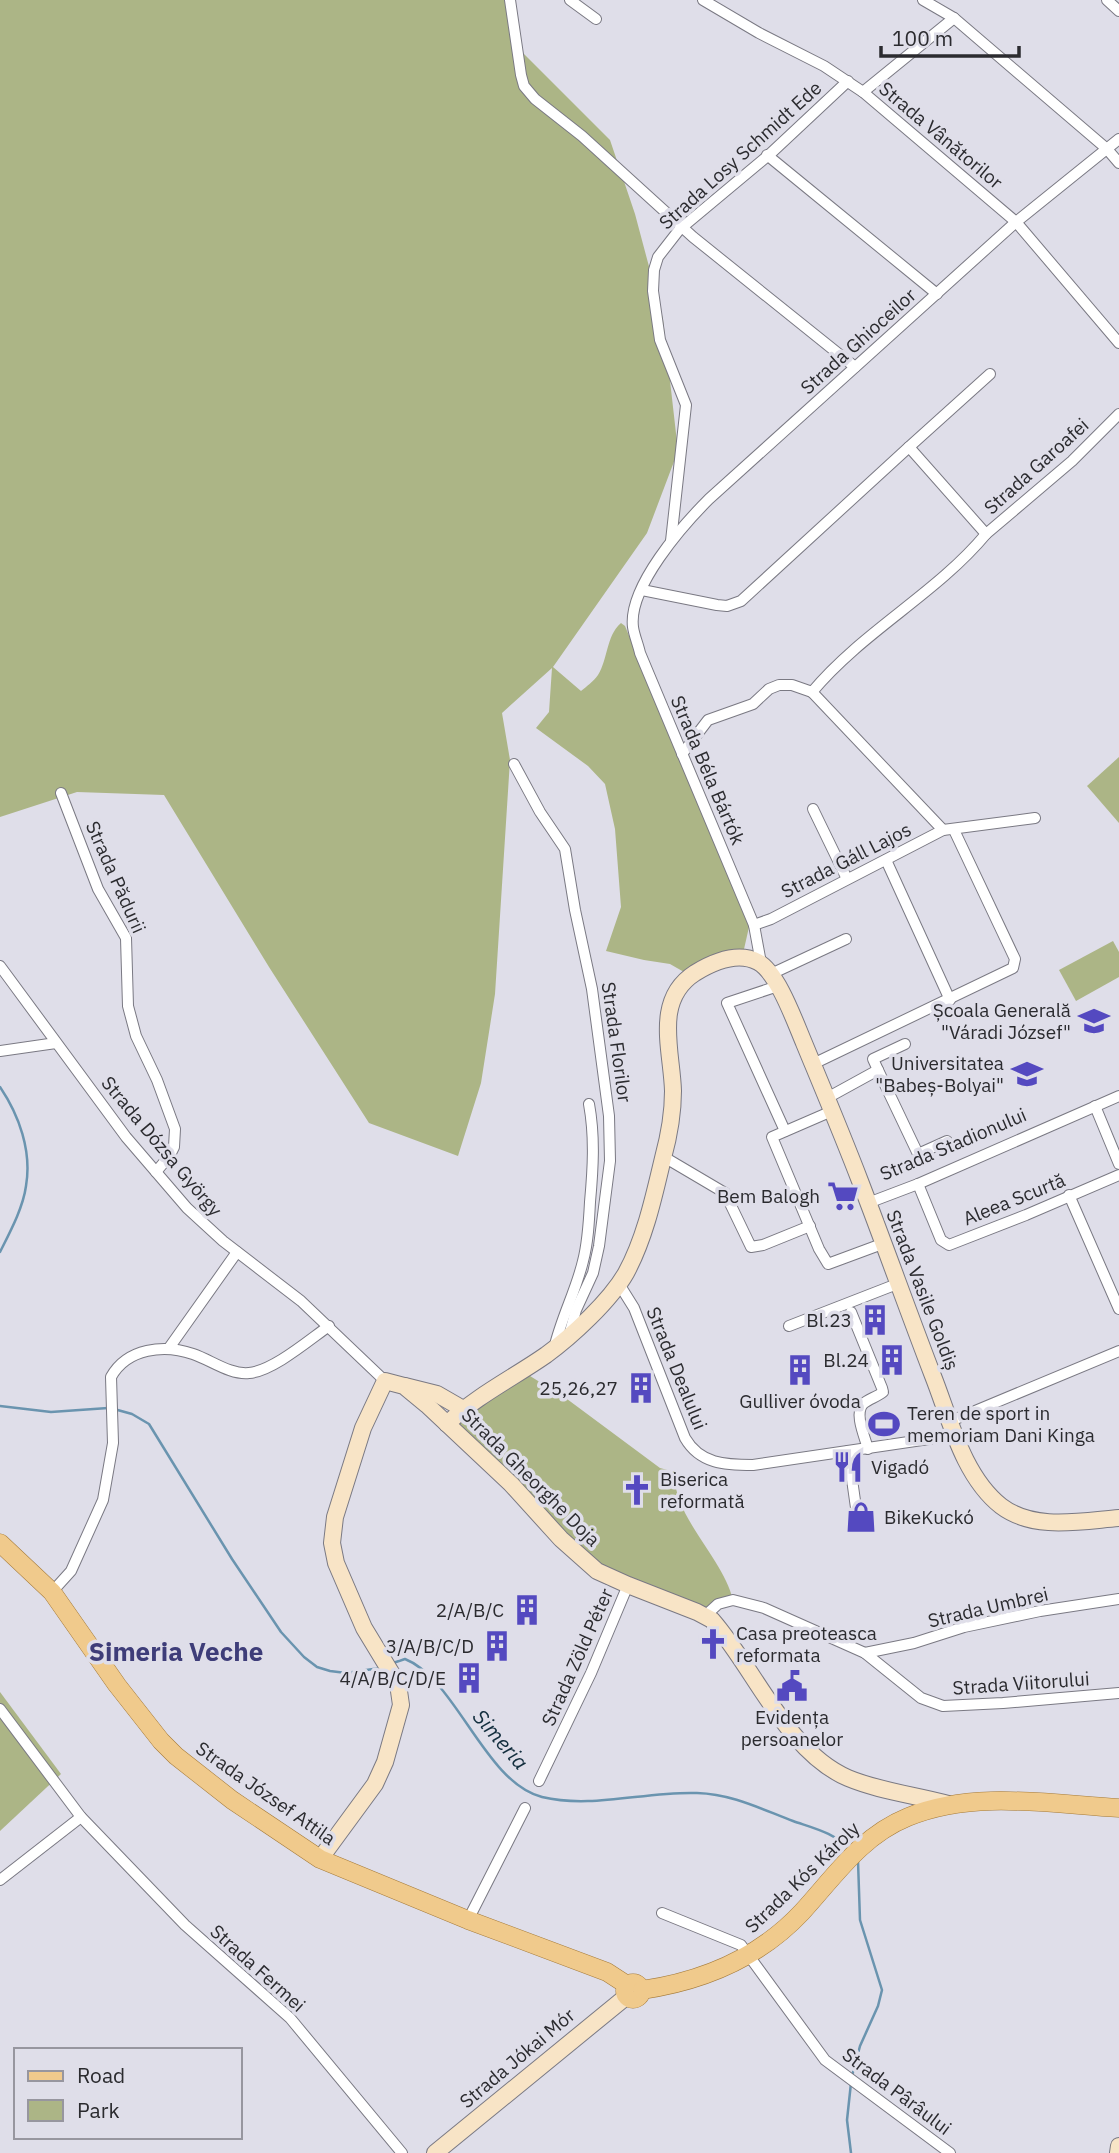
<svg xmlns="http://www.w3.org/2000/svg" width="1119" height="2153" font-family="'IBM Plex Sans',sans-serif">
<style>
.green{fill:#acb586}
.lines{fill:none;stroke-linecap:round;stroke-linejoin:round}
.stream{stroke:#6a94af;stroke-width:2.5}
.street-casing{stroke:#7a7983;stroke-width:12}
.secondary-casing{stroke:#7a7983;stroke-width:18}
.primary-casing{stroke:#a57b3a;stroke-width:19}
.street{stroke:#fff;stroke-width:10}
.secondary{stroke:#f8e4c6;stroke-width:16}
.primary{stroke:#f0ca8c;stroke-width:18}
.labels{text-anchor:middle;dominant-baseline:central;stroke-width:7;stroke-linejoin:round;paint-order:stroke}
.street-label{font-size:19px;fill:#2b2b2f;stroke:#dfdee9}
.poi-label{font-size:19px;fill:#2b2b2f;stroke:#dfdee9;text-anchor:end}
.water-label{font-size:21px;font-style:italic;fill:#132e3e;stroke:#dfdee9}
.district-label{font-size:26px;font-weight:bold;fill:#3e3d79;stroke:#dfdee9}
</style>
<rect width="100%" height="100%" fill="#dfdee9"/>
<g class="green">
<path d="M0 0H511L520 50 610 140 635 214 663 319 678 451 647 533 553 667 581 691C587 686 593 682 598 675 608 659 606 636 621 623L625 626 749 927 742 958 691 976 670 964 644 960 606 951 621 907 615 829 605 784 588 766 536 728 549 712 552 668 502 713 510 760 495 994 481 1083 458 1156 369 1123 269 967 164 795 77 792 0 817Z"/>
<path d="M1119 757V823L1087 786Z"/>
<path d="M1113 941 1119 952V977L1076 1001 1059 970Z"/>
<path d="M522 1371 567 1399 660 1468 675 1472C671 1515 723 1557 733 1600L706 1615 608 1577 447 1424Z"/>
<path d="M0 1692 61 1774 0 1831Z"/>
</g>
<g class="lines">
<g class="stream">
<path d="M0 1087C19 1115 32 1151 26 1186 23 1208 10 1232 0 1252"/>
<path d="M0 1406 51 1412 108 1408"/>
<path d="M114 1409 132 1414 149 1424 232 1559 281 1632 304 1657 317 1667 330 1671 346 1673 380 1668"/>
<path d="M393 1663 405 1659C456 1679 485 1783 542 1797 592 1809 646 1791 697 1793 732 1794 761 1809 793 1821 813 1828 836 1833 849 1850"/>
<path d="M852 2076 860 2046 878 2006 882 1990 860 1920 858 1861"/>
<path d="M851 2083 847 2120 851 2153"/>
</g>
<defs>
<g id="street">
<path d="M510 0 521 75 524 86 535 99 582 136 693 237 855 367"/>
<path d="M570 0 596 19"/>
<path d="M703 0 759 33 824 66 863 92 1016 222 1119 343"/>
<path d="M923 0 954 18 1107 149 1119 163"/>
<path d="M1107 0 1119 11"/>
<path d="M863 92 954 18"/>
<path d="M767 155 937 294"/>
<path d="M990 374 909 447 986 534 1072 461 1119 414"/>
<path d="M671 541 686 405 660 340 653 291 654 270 658 257 679 230 770 154 848 81"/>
<path d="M642 590 717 605 727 606 741 601 909 447"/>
<path d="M812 692 943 830"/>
<path d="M682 754 708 720 753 704 769 689 779 685H792L812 692C863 631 936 594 986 534"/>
<path d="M514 764 540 812 565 849 575 910 592 989 609 1116 610 1161 599 1246 593 1273 576 1310 569 1335"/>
<path d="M61 793 98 889 126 938 128 1006 136 1036 157 1080 175 1129 174 1147 170 1155 156 1172"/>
<path d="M813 809 847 879"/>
<path d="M886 860 950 1000"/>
<path d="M754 925 771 919 943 830 1035 818"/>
<path d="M761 963 754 925 640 653C638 644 634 635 633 627 628 587 683 525 709 499L1016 222 1119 139"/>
<path d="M0 966 126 1137 187 1208 223 1241 301 1301 385 1381"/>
<path d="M771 974 846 939"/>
<path d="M778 986 727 1003 785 1131"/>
<path d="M0 1051 56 1043"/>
<path d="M813 1064 1013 968 1015 959 954 830"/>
<path d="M878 1070 873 1059 905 1044"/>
<path d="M827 1098 878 1070 918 1154 947 1141"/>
<path d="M1095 1106 1119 1164"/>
<path d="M832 1111 772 1137 819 1249 828 1264 882 1244"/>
<path d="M664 1157 725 1193 751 1247 763 1245 810 1226"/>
<path d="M918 1184 941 1240 949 1245 1026 1215 1119 1175"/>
<path d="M1069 1195 1119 1309"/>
<path d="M868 1203 918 1184 1119 1096"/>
<path d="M619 1284 634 1308 685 1438C700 1464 725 1465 753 1465L956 1435"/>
<path d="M851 1312 882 1388 883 1392C877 1397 868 1399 863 1404 854 1414 865 1437 868 1449"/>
<path d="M789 1326 897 1284"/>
<path d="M169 1348 237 1252"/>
<path d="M554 1349C561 1318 576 1291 583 1261 588 1242 589 1222 590 1202 593 1169 595 1137 589 1104"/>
<path d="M951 1421 1119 1351"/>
<path d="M848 1451 858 1522"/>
<path d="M52 1592 71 1571 103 1500 113 1443 111 1377C127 1348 164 1344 193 1354 211 1360 230 1375 249 1373 273 1371 309 1340 329 1326"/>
<path d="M706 1615 718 1604 733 1600 764 1608 865 1653 921 1698 943 1706 1003 1703 1119 1693"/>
<path d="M865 1653 914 1643 964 1627 1040 1611 1119 1599"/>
<path d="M0 1709 81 1817 185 1925 290 2018 402 2153"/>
<path d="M539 1781 591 1673 628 1585"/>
<path d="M0 1880 81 1817"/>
<path d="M662 1913 741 1945 825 2060 950 2153"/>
<path d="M468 1920 525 1808"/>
</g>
<g id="secondary">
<path d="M405 1386 437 1394 463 1409"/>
<path d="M447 1424C476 1396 513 1378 546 1355 572 1336 610 1301 626 1273 645 1238 654 1196 663 1158 669 1136 673 1114 673 1091 672 1051 653 1000 695 973 713 962 737 951 758 962 778 973 795 1022 804 1043 823 1089 842 1134 860 1181 885 1246 908 1311 933 1376 950 1419 963 1476 1001 1506 1034 1531 1081 1521 1119 1518"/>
<path d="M320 1859 375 1784 385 1762 401 1705 398 1684 364 1628 336 1563 332 1543 335 1517 363 1428 385 1381 404 1386 427 1405 511 1484 561 1539 597 1571 628 1585 697 1612 712 1620C755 1669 787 1752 848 1778 879 1791 915 1795 948 1804"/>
<path d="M435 2153 627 1996"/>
<path d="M1118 2153 1119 2146"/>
</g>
<g id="primary">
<path d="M0 1543 52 1592 117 1685 161 1741 176 1756 232 1800 320 1859 468 1920 607 1972 627 1985"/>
<circle cx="633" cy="1991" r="8"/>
<path d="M642 1990C703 1981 759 1958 802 1912 835 1876 861 1836 908 1817 973 1790 1050 1804 1119 1808"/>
</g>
</defs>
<use href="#street" class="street-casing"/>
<use href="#secondary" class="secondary-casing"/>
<use href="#primary" class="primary-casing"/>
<use href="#street" class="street"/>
<use href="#secondary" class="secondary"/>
<use href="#primary" class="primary"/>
</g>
<defs>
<symbol id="school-bare" viewBox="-9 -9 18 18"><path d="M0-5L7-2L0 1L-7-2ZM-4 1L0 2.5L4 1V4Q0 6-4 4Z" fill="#5449c0" stroke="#dfdee9" stroke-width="2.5" paint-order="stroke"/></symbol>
<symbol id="university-bare" viewBox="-9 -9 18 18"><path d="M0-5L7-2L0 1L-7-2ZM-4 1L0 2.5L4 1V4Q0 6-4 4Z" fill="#5449c0" stroke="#dfdee9" stroke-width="2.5" paint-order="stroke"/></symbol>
<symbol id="supermarket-bare" viewBox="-9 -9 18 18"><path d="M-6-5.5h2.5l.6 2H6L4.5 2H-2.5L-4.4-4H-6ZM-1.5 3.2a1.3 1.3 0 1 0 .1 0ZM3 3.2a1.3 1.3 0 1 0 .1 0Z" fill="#5449c0" stroke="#dfdee9" stroke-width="2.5" paint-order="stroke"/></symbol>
<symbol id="building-bare" viewBox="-9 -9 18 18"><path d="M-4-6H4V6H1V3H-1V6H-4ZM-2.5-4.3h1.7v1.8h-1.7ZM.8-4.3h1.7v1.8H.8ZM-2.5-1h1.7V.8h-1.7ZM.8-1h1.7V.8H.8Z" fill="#5449c0" stroke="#dfdee9" stroke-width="2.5" paint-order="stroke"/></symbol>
<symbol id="stadium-bare" viewBox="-9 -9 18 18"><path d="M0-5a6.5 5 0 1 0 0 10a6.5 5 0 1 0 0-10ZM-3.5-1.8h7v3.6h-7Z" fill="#5449c0" stroke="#dfdee9" stroke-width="2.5" paint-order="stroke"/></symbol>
<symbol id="restaurant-bare" viewBox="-9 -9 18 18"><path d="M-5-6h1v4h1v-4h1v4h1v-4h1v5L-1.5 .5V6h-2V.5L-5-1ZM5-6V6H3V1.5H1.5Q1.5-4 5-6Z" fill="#5449c0" stroke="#dfdee9" stroke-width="2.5" paint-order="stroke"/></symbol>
<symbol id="church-bare" viewBox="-9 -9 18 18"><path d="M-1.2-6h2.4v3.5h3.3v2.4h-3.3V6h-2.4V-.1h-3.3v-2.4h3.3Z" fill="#5449c0" stroke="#dfdee9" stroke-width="2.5" paint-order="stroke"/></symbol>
<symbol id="shop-bare" viewBox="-9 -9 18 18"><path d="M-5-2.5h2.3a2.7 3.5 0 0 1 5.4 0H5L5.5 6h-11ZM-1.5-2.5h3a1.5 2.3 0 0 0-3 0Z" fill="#5449c0" stroke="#dfdee9" stroke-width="2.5" paint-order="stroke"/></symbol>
<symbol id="civic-bare" viewBox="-9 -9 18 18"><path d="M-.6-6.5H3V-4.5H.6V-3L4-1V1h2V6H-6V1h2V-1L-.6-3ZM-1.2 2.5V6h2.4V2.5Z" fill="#5449c0" stroke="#dfdee9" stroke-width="2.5" paint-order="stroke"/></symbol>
</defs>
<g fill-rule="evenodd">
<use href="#school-bare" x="1072" y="999" width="44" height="44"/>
<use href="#university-bare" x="1005" y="1052" width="44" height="44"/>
<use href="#supermarket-bare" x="821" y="1174" width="44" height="44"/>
<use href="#building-bare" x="853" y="1298" width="44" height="44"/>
<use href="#building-bare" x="870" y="1338" width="44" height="44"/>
<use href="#building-bare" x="778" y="1348" width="44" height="44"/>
<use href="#building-bare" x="619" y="1366" width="44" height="44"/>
<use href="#stadium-bare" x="862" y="1402" width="44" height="44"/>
<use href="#restaurant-bare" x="826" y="1445" width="44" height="44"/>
<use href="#church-bare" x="615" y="1468" width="44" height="44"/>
<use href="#shop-bare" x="839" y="1495" width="44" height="44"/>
<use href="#building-bare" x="505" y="1588" width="44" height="44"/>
<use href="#church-bare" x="691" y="1622" width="44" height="44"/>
<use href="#building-bare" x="475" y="1624" width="44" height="44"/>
<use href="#building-bare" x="447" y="1656" width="44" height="44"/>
<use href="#civic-bare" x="770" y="1664" width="44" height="44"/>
</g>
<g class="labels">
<g class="street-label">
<text transform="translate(941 135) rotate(40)">Strada Vânătorilor</text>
<text transform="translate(740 155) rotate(-42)">Strada Losy Schmidt Ede</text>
<text transform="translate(858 341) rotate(-42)">Strada Ghioceilor</text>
<text transform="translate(1036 466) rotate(-42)">Strada Garoafei</text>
<text transform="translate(708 770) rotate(67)">Strada Béla Bártók</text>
<text transform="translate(846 860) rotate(-27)">Strada Gáll Lajos</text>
<text transform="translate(116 877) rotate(66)">Strada Pădurii</text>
<text transform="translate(617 1042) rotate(82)">Strada Florilor</text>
<text transform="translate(953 1144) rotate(-23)">Strada Stadionului</text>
<text transform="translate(162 1146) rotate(50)">Strada Dózsa György</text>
<text transform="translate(1014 1199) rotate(-22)">Aleea Scurtă</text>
<text transform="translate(923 1290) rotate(69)">Strada Vasile Goldiș</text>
<text transform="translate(677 1368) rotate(68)">Strada Dealului</text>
<text transform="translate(531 1477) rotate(45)">Strada Gheorghe Doja</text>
<text transform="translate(988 1607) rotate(-13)">Strada Umbrei</text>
<text transform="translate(577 1657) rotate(-66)">Strada Zöld Péter</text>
<text transform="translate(1021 1683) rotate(-4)">Strada Viitorului</text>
<text transform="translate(266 1793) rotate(35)">Strada József Attila</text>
<text transform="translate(802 1877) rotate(-44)">Strada Kós Károly</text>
<text transform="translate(258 1968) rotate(42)">Strada Fermei</text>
<text transform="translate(517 2058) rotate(-40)">Strada Jókai Mór</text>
<text transform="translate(897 2091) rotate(37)">Strada Pârâului</text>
</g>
<g class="poi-label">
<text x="1071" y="1010">Școala Generală<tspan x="1071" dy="22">"Váradi József"</tspan></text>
<text x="1004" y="1063">Universitatea<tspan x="1004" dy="22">"Babeș-Bolyai"</tspan></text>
<text x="820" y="1196">Bem Balogh</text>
<text x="852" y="1320">Bl.23</text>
<text x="869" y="1360">Bl.24</text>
<text x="618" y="1388">25,26,27</text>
<text x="800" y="1401" text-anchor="middle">Gulliver óvoda</text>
<text x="907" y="1413" text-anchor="start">Teren de sport in<tspan x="907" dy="22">memoriam Dani Kinga</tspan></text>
<text x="871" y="1467" text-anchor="start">Vigadó</text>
<text x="660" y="1479" text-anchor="start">Biserica<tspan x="660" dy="22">reformată</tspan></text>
<text x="884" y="1517" text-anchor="start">BikeKuckó</text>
<text x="504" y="1610">2/A/B/C</text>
<text x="736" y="1633" text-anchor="start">Casa preoteasca<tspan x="736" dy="22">reformata</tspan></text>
<text x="474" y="1646">3/A/B/C/D</text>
<text x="446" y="1678">4/A/B/C/D/E</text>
<text x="792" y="1717" text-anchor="middle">Evidența<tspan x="792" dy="22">persoanelor</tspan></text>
</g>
<g class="water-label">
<text transform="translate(501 1739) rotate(49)">Simeria</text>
</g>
<g class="district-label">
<text x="176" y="1651">Simeria Veche</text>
</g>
</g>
<rect x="14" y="2048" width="228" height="91" fill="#dfdee9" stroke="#97969f" stroke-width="2"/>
<rect x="28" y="2071" width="35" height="10" fill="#f0ca8c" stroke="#97969f" stroke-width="2"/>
<text x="77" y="2083" font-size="21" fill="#2b2b2f">Road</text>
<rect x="28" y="2100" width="35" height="21" fill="#acb586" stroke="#97969f" stroke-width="2"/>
<text x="77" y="2118" font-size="21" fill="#2b2b2f">Park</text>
<path d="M881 46v10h138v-10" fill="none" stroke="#2b2b2f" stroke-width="3.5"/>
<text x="892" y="46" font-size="21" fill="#2b2b2f" stroke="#dfdee9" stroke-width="5" paint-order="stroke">100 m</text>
</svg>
